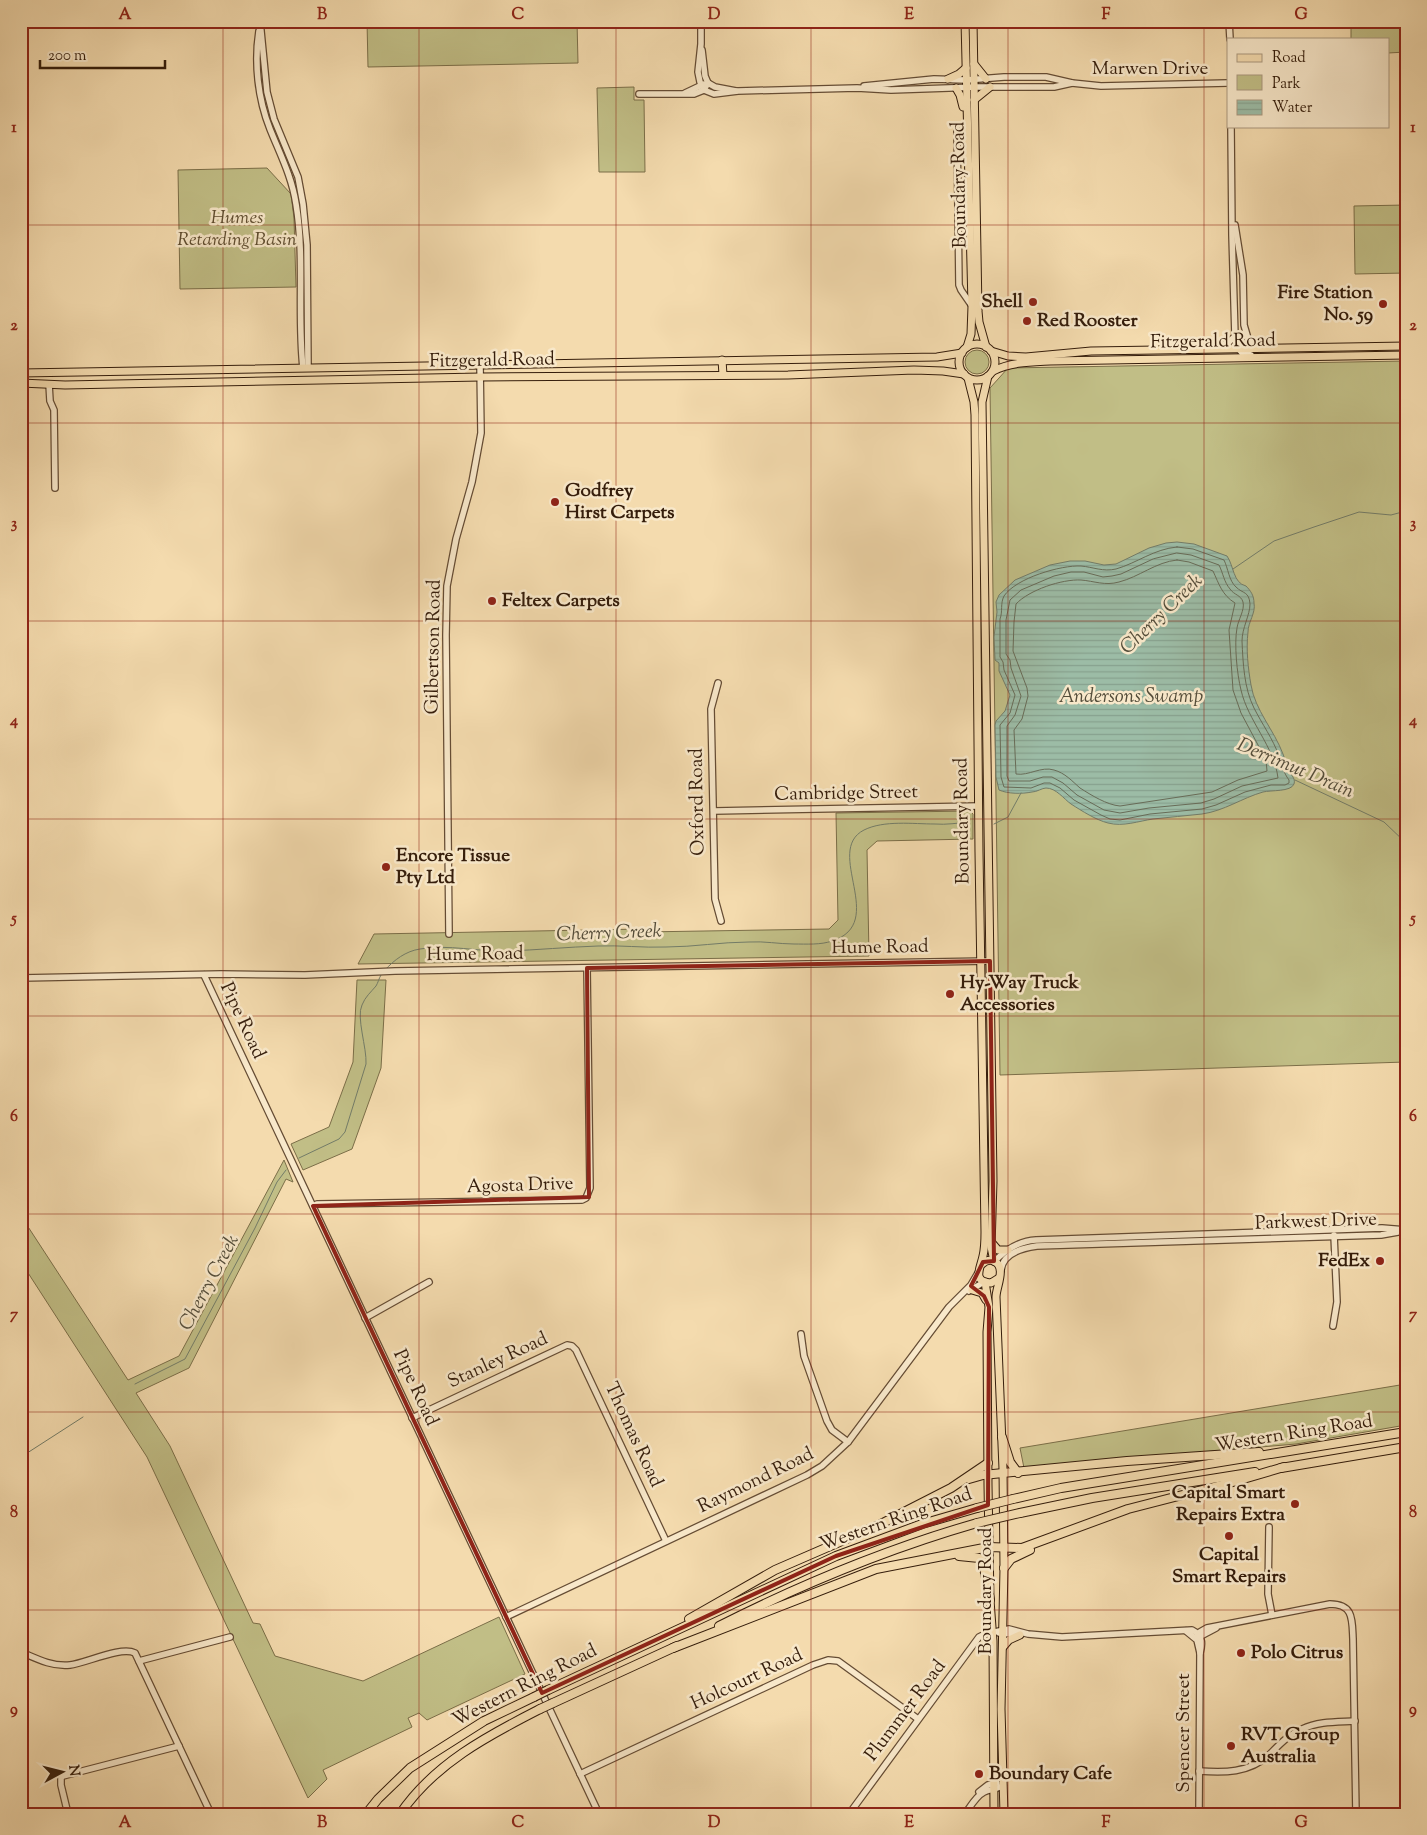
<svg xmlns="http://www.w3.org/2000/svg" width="1427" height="1835" font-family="'Sorts Mill Goudy',serif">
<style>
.green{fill:#c1be86;stroke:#7b6e48}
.water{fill:url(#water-rules);stroke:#737c68}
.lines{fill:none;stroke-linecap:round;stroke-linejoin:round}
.shore{stroke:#686c58;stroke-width:1}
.stream{stroke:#737c68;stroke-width:1}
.minor-casing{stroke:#654c34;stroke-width:8}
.major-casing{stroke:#351d0b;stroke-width:9}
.highway-casing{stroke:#351d0b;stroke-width:10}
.minor{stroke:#f8e8ca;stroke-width:5.5}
.major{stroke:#f4dbae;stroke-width:7}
.highway{stroke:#f4dbae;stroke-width:8}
.highway-bridge-casing{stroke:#351d0b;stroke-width:10;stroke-linecap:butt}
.highway-bridge{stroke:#f4dbae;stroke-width:8}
.marked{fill:none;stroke:#8f2418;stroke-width:4;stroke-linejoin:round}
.grid{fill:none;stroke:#8f2418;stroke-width:1;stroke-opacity:0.55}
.poi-dot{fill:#8f2418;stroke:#f8e8ca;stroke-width:2}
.labels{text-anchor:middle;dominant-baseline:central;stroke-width:5;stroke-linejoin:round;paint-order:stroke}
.street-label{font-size:19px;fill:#351d0b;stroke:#f8e8ca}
.park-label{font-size:19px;font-style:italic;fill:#5f4d30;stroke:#f8e8ca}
.poi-label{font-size:19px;font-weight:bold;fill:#351d0b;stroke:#f8e8ca;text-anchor:start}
.water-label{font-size:20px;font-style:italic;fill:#544d3a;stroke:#f8e8ca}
.neatline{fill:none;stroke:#8f2418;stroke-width:2}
.grid-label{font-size:16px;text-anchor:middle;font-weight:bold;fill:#8f2418}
</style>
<defs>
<pattern id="water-rules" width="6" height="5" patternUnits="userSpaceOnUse" patternTransform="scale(1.25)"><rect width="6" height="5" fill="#9cbca6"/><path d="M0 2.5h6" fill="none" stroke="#87a18e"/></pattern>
</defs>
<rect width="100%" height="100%" fill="#f4dbae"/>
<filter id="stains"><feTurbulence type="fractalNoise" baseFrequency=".004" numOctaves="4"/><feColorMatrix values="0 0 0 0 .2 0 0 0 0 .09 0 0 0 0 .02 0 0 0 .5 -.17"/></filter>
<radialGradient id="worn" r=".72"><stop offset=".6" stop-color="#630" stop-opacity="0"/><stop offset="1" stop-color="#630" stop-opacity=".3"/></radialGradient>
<g class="green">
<path d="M367 21H577L578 63 368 67Z"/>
<path d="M1351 21H1406V52L1388 53V39H1351Z"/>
<path d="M634 87V100H644L645 172H599L597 88Z"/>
<path d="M267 168 291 194 294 218 296 287 180 289 178 170Z"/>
<path d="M1406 205V273L1355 274 1354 206Z"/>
<circle cx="977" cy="362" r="12"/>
<path d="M1406 361V1062L1000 1075 990 388 1008 368Z"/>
<path d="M970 811 973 814V839L877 841 867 850 869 956 358 964 374 934 642 929V932L829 929 838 920 836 813Z"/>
<path d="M357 980H386L381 1068 352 1149 303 1170 291 1144 329 1127 353 1062Z"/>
<path d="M284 1160 293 1182 286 1179 189 1368 136 1393 170 1446 253 1623 260 1624 275 1656 363 1681 499 1617 525 1674 427 1720 419 1713 408 1718 412 1727 323 1770 327 1779 308 1798 147 1457 21 1262V1216L128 1380 179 1356Z"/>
<path d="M1406 1384V1425L1296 1444 1109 1460 1024 1468 1020 1448Z"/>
</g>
<path class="water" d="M1177 542 1194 544 1227 556C1234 566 1233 583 1246 586 1251 591 1254 596 1254 603 1256 613 1248 622 1248 632 1246 649 1248 668 1251 685 1255 710 1274 730 1283 754 1285 758 1285 764 1287 768 1290 774 1296 778 1294 784 1291 792 1271 790 1263 792 1242 798 1224 811 1202 814 1186 816 1169 817 1153 819 1139 821 1123 827 1108 823 1096 820 1082 811 1071 804 1064 799 1056 788 1046 788 1042 788 1037 792 1032 792 1022 794 1008 794 999 790L996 777 995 725 996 721 1005 711 1010 695 999 671V663L995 660 994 637 997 612 996 602 999 595 1015 580 1050 565 1070 561H1085L1104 565 1116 564 1149 548 1166 543Z"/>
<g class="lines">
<g class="shore">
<path d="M1177 547 1193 549 1224 560C1228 568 1229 581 1236 587 1243 594 1249 591 1250 604 1250 615 1242 628 1242 641 1243 663 1244 688 1254 708 1262 724 1273 739 1279 756 1282 765 1283 772 1289 780V783L1285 785H1271L1245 792 1216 805 1202 809 1150 814 1120 820 1110 819 1101 815 1074 800 1060 788 1050 783H1044L1031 788 1004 787 1001 777 1000 725 1010 713 1015 695 1004 670 1003 662 1000 657V619C1003 611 1000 604 1004 596 1016 578 1061 565 1081 566 1093 567 1103 572 1116 569 1137 563 1154 549 1177 547Z"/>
<path d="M1177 553 1191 555 1219 565C1223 573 1224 582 1230 589 1234 595 1241 595 1243 602 1245 610 1238 620 1237 628 1234 644 1237 674 1241 690 1248 721 1274 746 1278 778L1242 786 1214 799 1201 803 1149 808 1120 813 1104 810 1077 795 1063 783 1052 777H1043L1030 781H1009L1007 776V726L1015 715 1021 696 1011 668 1010 660 1006 654V620L1010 600 1021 590 1054 576 1071 572H1084L1103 577 1112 576 1121 574 1153 559Z"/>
<path d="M1177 560 1189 562 1213 571C1219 584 1222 595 1235 603L1229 630 1233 690 1241 713 1266 760 1267 771 1238 780 1212 792 1120 806C1107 805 1091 795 1080 788 1072 781 1065 773 1054 770 1041 766 1029 776 1016 774L1014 730 1022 719 1028 696 1027 688 1013 651 1014 622 1016 604C1029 590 1062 579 1081 580 1094 581 1105 586 1119 582 1139 577 1156 562 1177 560Z"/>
</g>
<g class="stream">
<path d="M1233 569 1274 541 1314 527 1359 512 1391 515 1406 511"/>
<path d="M1295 780 1384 822 1406 843"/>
<path d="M994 824 1008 817 1021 793"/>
<path d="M385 970C394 960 406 951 420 949 449 944 478 952 507 951 537 950 568 947 598 946 620 945 643 948 666 947 694 947 721 942 749 942 764 941 779 944 794 944 806 944 821 945 832 941 889 923 823 851 864 830 884 820 913 824 935 824 946 825 958 823 969 822"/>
<path d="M299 1158 339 1139 345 1132 366 1064C367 1048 356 1017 362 1005 365 997 371 992 376 986 378 983 379 978 381 975"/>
<path d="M135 1384 185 1359 255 1228 277 1182 286 1170"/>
<path d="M21 1457 83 1417"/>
</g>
<defs>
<g id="minor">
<path d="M260 21 267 92 274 119 298 177 303 204 307 245 308 367"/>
<path d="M701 21V44L698 72 700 82 704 90 714 94 738 91 857 88 891 90 978 87H1054L1072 83"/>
<path d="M1229 21 1230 39"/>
<path d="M259 31C254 63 258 99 270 129 280 154 292 177 296 204 305 258 297 313 303 368"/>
<path d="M702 50 705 76 708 83 715 87 736 91"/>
<path d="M864 86 934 79 966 80 1004 77H1046L1072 83 1101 86 1228 83"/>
<path d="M685 93 704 84"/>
<path d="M639 94H694L704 90 708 83"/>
<path d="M1231 126 1232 235 1235 336 1238 348 1242 353 1251 355"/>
<path d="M957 129 959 285 961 290 972 306"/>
<path d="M1235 225 1243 275 1244 325 1249 342 1256 349"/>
<path d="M1214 347 1228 343 1235 336"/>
<path d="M49 384 50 401 54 410 55 488"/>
<path d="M718 683 711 709 715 899 721 921"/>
<path d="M714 811 979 806"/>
<path d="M449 934 446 635 447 586 456 539 472 482 481 433 480 365"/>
<path d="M204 975 599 1814"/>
<path d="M21 978 221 974 305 975 395 971 990 961"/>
<path d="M313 1206 317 1204 582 1200 586 1198 590 1188 587 968"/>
<path d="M994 1262C1006 1249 1019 1241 1036 1240L1382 1228 1406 1230"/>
<path d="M1001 1270C1003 1253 1022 1248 1037 1246L1381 1235 1398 1232"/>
<path d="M969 1291 984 1282"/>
<path d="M365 1318 429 1282"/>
<path d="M1333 1326 1337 1302 1334 1235"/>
<path d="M801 1334 804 1356 827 1421 832 1430 848 1442"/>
<path d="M412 1418 567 1345 572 1346 576 1350 666 1541"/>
<path d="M1269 1527 1268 1594 1272 1615"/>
<path d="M506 1617 807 1475 822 1466 848 1442 949 1307 971 1285 978 1273"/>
<path d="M1186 1631 1197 1640 1200 1653 1199 1814"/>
<path d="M999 1633 1020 1635"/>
<path d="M1196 1638 1200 1632 1207 1628 1330 1604C1354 1604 1352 1620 1353 1639L1356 1814"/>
<path d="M1197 1638 1216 1628"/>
<path d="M21 1652C37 1659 53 1667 70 1665 86 1663 121 1646 135 1653L211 1814"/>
<path d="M139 1661 230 1637"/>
<path d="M1199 1771C1224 1773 1249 1773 1269 1755 1279 1745 1288 1735 1302 1729 1319 1721 1336 1722 1355 1721"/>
<path d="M580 1774 813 1665 828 1660 838 1661 918 1719"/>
<path d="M979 1792 988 1785 997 1783"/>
<path d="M68 1814 61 1785V1778L63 1776 179 1746"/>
<path d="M849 1814 979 1637 985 1634 1009 1629 1028 1634 1062 1637 1192 1630C1202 1635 1203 1642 1200 1653"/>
<path d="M965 1814C970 1807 976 1796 984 1792 990 1789 997 1790 1003 1785"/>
</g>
<g id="major">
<path d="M965 21 972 306 971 334 967 347"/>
<path d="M973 21 978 311 979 322 986 347"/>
<path d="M974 64 986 79"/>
<path d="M948 79 959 74 966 68"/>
<path d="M956 88 960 95 963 107"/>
<path d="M974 100 990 87"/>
<circle cx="977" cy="362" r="18"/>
<path d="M991 351 1008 356 1026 357 1091 351 1406 346"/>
<path d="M722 360 723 375"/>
<path d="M993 371C1011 362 1030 362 1050 361L1406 355"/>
<path d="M21 373 937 357 962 353"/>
<path d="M988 376 982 402 993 1181 991 1247 994 1261"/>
<path d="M968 378 974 402 975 415 979 852 985 1232C985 1240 985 1248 983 1256 981 1267 971 1282 991 1283L999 1278"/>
<path d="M21 383 65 385 481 377 788 375 914 370 943 371 964 374"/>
<path d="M992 1243 998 1250H1008"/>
<path d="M982 1264C985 1261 989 1259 994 1261 1007 1267 996 1287 996 1297L1003 1469 1004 1568 1001 1709 1004 1814"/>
<path d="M985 1282 989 1307 987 1332 988 1485 990 1600 993 1641 994 1814"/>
<path d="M972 1290 982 1293 986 1300"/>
<path d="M1003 1647 1009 1640 1020 1635"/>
</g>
<g id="highway">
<path d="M1002 1437 1010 1462 1018 1473"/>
<path d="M1281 1468 1406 1447"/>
<path d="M969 1479 983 1475 1127 1461 1259 1452"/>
<path d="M1013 1499 1061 1488 1406 1432"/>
<path d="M1020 1513 1092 1498 1255 1472"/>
<path d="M959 1556 979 1558 983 1562 990 1600"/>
<path d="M1004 1568 1011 1559 1030 1550"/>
<path d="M689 1619 775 1570 881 1524 908 1510 951 1488 988 1463"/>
<path d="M719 1626C802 1584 887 1549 977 1523"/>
<path d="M673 1648 876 1569 989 1547 1022 1548 1128 1509 1233 1482 1284 1467"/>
<path d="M548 1690 836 1556 922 1524 977 1508"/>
<path d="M553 1703 677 1646"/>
<path d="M366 1814 378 1799 410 1768 484 1721 534 1697"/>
<path d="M400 1814C434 1764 487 1736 540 1709"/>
</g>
</defs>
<use href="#minor" class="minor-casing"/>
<use href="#major" class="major-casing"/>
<use href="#highway" class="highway-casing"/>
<use href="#minor" class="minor"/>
<use href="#major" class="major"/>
<use href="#highway" class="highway"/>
<defs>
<g id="highway-bridge">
<path d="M977 1508 1013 1499"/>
<path d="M977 1523 1020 1513"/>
<path d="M534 1697 548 1690"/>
<path d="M540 1709 553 1703"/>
</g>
</defs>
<use href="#highway-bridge" class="highway-bridge-casing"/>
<use href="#highway-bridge" class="highway-bridge"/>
</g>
<path class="marked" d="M990 961 994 1261 983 1262 971 1286 984 1296 989 1307 988 1505 836 1556 542 1693 313 1206 589 1197 587 968Z"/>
<path class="grid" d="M223 21V1814M419 21V1814M616 21V1814M811 21V1814M1008 21V1814M1204 21V1814M21 225H1406M21 423H1406M21 621H1406M21 819H1406M21 1016H1406M21 1214H1406M21 1412H1406M21 1610H1406"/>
<g class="poi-dot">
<circle cx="1033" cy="302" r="5"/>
<circle cx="1383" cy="304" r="5"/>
<circle cx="1027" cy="321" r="5"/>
<circle cx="555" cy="502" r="5"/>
<circle cx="492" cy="601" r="5"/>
<circle cx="386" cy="867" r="5"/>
<circle cx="950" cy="994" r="5"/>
<circle cx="1380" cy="1261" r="5"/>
<circle cx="1295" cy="1504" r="5"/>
<circle cx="1229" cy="1536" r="5"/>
<circle cx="1241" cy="1653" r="5"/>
<circle cx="1231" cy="1746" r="5"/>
<circle cx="979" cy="1774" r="5"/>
</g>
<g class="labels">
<g class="street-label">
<text x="1150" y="69">Marwen Drive</text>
<text transform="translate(960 185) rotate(-91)">Boundary Road</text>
<text transform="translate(1213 342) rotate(-1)">Fitzgerald Road</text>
<text transform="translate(492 361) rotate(-1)">Fitzgerald Road</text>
<text transform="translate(434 647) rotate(-89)">Gilbertson Road</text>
<text transform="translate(846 794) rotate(-1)">Cambridge Street</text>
<text transform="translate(698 802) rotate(-91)">Oxford Road</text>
<text transform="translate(963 821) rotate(-91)">Boundary Road</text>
<text transform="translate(880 948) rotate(-1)">Hume Road</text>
<text transform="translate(475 955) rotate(-1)">Hume Road</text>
<text transform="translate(242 1021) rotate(65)">Pipe Road</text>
<text transform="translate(520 1186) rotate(-2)">Agosta Drive</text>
<text transform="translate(1316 1222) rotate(-2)">Parkwest Drive</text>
<text transform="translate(498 1361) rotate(-25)">Stanley Road</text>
<text transform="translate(415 1388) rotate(65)">Pipe Road</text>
<text transform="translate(1294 1434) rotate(-9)">Western Ring Road</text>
<text transform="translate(633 1435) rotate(65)">Thomas Road</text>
<text transform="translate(756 1481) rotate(-26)">Raymond Road</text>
<text transform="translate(896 1520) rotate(-19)">Western Ring Road</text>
<text transform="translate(986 1591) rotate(-90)">Boundary Road</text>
<text transform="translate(747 1680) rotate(-25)">Holcourt Road</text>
<text transform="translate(525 1686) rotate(-27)">Western Ring Road</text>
<text transform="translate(906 1711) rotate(-53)">Plummer Road</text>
<text transform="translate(1184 1733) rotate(-90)">Spencer Street</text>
</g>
<g class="park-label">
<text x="237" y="218">Humes<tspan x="237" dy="22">Retarding Basin</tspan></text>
</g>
<g class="poi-label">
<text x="1373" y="293" text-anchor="end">Fire Station<tspan x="1373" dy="22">No. 59</tspan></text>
<text x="1023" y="302" text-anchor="end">Shell</text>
<text x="1037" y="321">Red Rooster</text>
<text x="565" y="491">Godfrey<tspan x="565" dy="22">Hirst Carpets</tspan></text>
<text x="502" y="601">Feltex Carpets</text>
<text x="396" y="856">Encore Tissue<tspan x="396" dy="22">Pty Ltd</tspan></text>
<text x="960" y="983">Hy-Way Truck<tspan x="960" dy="22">Accessories</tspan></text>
<text x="1370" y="1261" text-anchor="end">FedEx</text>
<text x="1285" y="1493" text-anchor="end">Capital Smart<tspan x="1285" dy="22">Repairs Extra</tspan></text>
<text x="1229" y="1555" text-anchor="middle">Capital<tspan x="1229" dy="22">Smart Repairs</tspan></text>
<text x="1251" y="1653">Polo Citrus</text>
<text x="1241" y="1735">RVT Group<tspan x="1241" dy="22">Australia</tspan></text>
<text x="989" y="1774">Boundary Cafe</text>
</g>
<g class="water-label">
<text transform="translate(1162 615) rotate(-44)">Cherry Creek</text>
<text x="1131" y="697">Andersons Swamp</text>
<text transform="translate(1295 769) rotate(23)">Derrimut Drain</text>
<text transform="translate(609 934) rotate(-2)">Cherry Creek</text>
<text transform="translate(210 1283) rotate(-62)">Cherry Creek</text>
</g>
</g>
<rect width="1427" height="1835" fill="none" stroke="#f4dbae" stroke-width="55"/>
<rect x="1227" y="38" width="162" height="90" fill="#f8e8ca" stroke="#aa977e"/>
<rect x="1237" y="54" width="25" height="8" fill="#f4dbae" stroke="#aa977e"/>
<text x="1272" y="62" font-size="15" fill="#351d0b">Road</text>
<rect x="1237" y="75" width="25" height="15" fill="#c1be86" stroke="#aa977e"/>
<text x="1272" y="88" font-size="15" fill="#351d0b">Park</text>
<rect x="1237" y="100" width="25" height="15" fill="url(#water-rules)" stroke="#aa977e"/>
<text x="1272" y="112" font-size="15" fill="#351d0b">Water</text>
<g transform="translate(62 1772) rotate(83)" stroke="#f8e8ca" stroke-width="4" paint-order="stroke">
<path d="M0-4L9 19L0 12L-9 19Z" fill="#351d0b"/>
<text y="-8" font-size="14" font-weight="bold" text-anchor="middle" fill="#351d0b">N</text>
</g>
<path d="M40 60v8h125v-8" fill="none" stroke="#351d0b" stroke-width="2.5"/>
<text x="48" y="60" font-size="15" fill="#351d0b" stroke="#f8e8ca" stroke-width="4" paint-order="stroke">200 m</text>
<rect x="28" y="28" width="1372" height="1780" class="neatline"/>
<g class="grid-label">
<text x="125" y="19">A</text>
<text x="322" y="19">B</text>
<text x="518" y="19">C</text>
<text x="714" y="19">D</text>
<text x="909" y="19">E</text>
<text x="1106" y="19">F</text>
<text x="1301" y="19">G</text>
<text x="14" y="132">1</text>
<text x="1413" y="132">1</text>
<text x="14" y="330">2</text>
<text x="1413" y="330">2</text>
<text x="14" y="528">3</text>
<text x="1413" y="528">3</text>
<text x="14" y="725">4</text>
<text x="1413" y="725">4</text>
<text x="14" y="923">5</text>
<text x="1413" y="923">5</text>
<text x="14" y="1121">6</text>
<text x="1413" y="1121">6</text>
<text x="14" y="1319">7</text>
<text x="1413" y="1319">7</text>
<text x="14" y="1517">8</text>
<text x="1413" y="1517">8</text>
<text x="14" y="1714">9</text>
<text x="1413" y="1714">9</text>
<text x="125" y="1827">A</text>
<text x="322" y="1827">B</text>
<text x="518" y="1827">C</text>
<text x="714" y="1827">D</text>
<text x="909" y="1827">E</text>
<text x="1106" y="1827">F</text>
<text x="1301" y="1827">G</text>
</g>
<rect width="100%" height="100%" filter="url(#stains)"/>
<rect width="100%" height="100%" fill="url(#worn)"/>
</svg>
